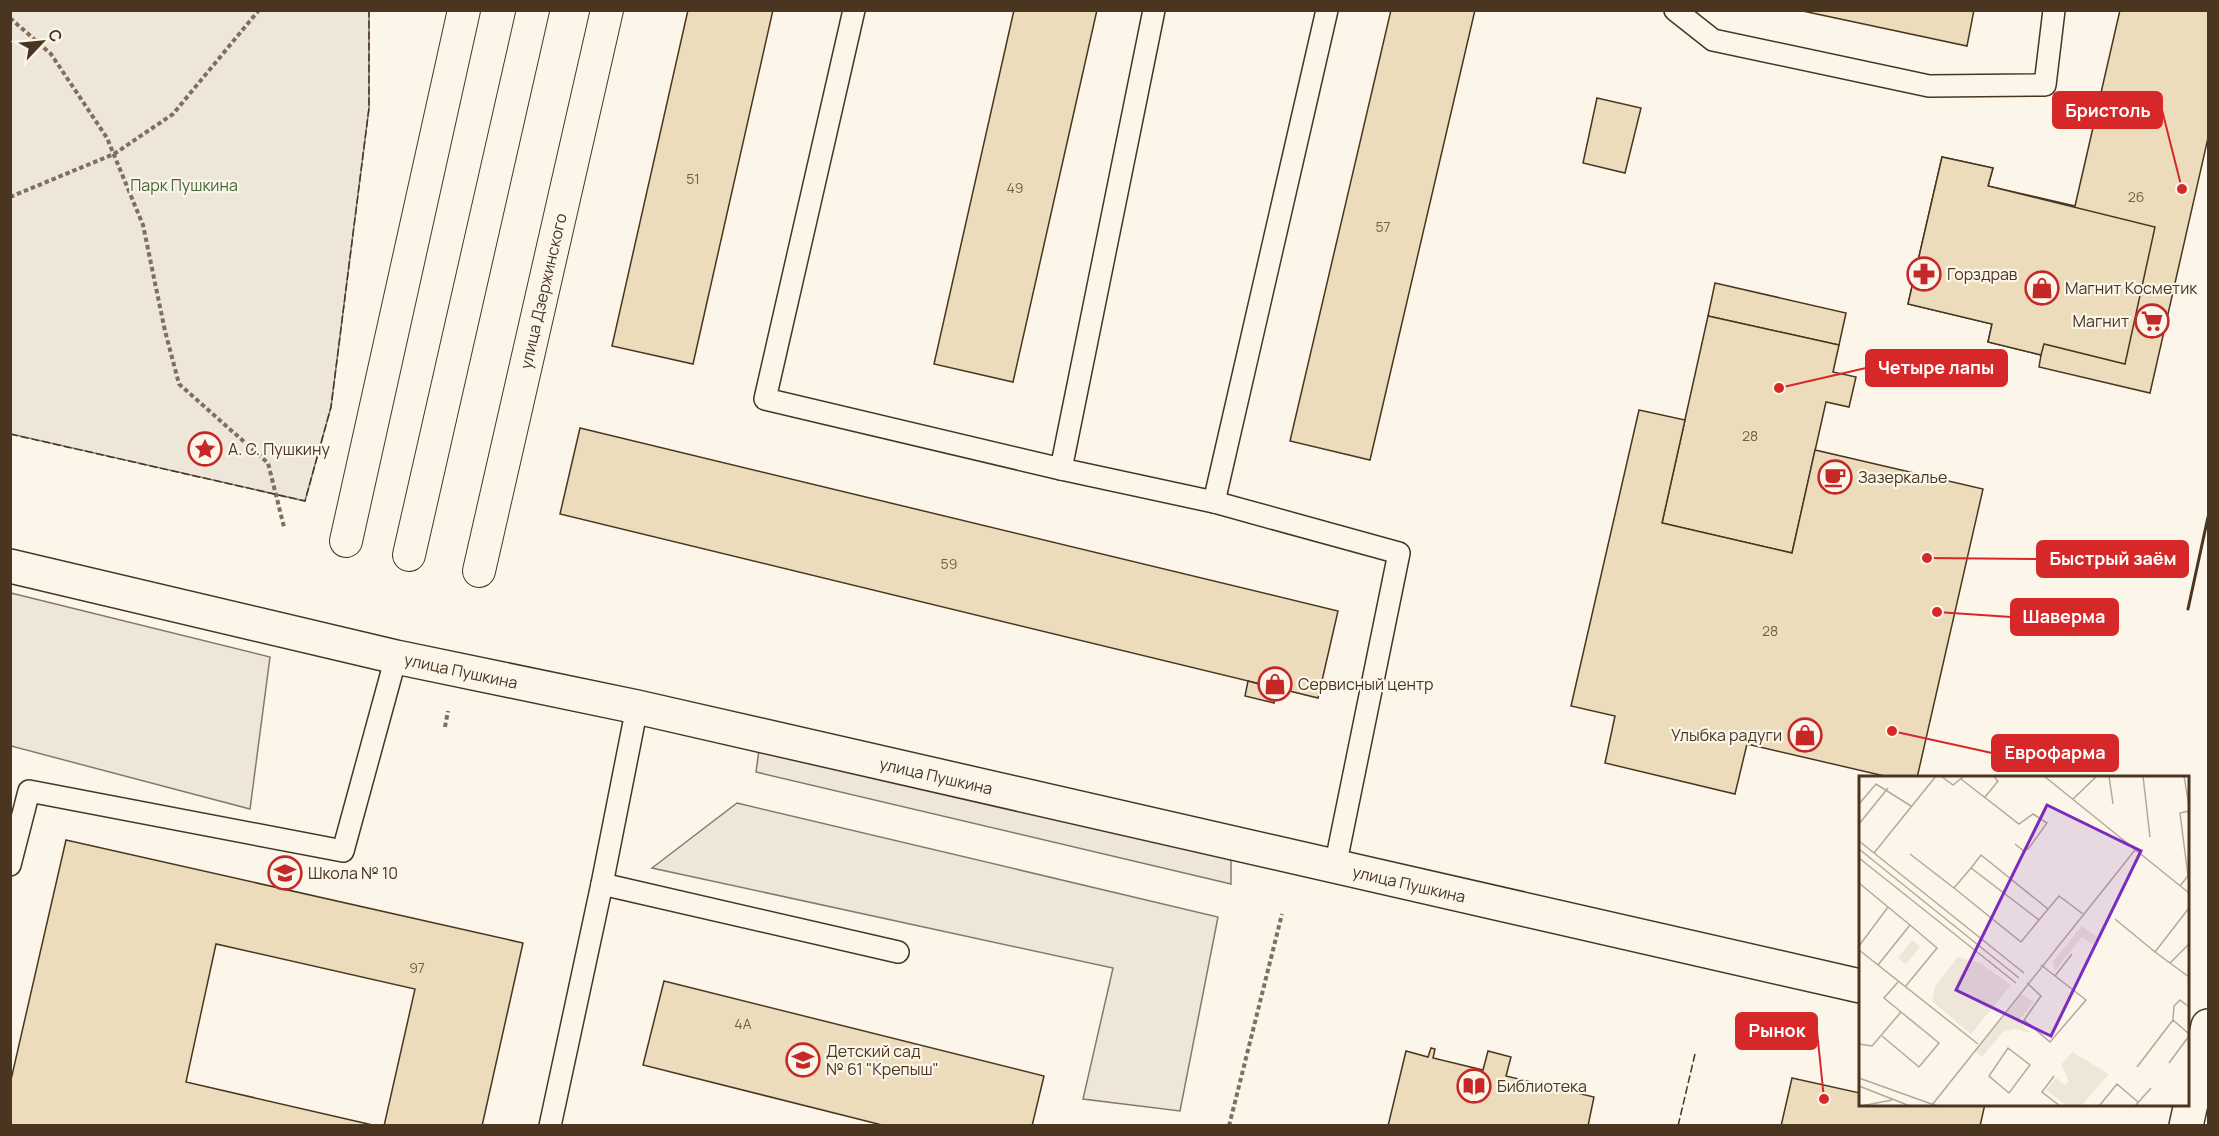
<svg xmlns="http://www.w3.org/2000/svg" width="2219" height="1136" font-family="Manrope,sans-serif">
<style>
.green{fill:#ede6d9;stroke:#887966;stroke-width:1.5}
.building{fill:#ecdcbc;stroke:#4a3520;stroke-width:1.5}
.lines{fill:none;stroke-linecap:round;stroke-linejoin:round}
.service-casing{stroke:#4a3520;stroke-width:24}
.pedestrian-casing{stroke:#4a3520;stroke-width:34}
.minor-casing{stroke:#4a3520;stroke-width:36}
.tertiary-casing{stroke:#4a3520;stroke-width:36}
.path{stroke:#7f6f5c;stroke-width:4;stroke-dasharray:4.5 3;stroke-linecap:butt}
.service{stroke:#fbf6e9;stroke-width:21}
.pedestrian{stroke:#fbf6e9;stroke-width:32}
.minor{stroke:#fbf6e9;stroke-width:33}
.tertiary{stroke:#fbf6e9;stroke-width:33}
.fence{stroke:#4a3520;stroke-width:1.5;stroke-dasharray:8 3;stroke-linecap:butt}
.wall{stroke:#4a3520;stroke-width:3}
.labels{text-anchor:middle;dominant-baseline:central;stroke-width:4.5;stroke-linejoin:round;paint-order:stroke}
.number-label{font-size:14px;fill:#725f47}
.park-label{font-size:16px;fill:#436837;stroke:#fbf6e9}
.poi-label{font-size:16px;fill:#4a3520;stroke:#fbf6e9;text-anchor:start}
.street-label{font-size:16px;fill:#4a3520;stroke:#fbf6e9}
.inset-road{fill:none;stroke:#b4a999;stroke-width:1.5}
.view{fill:#7b2cbf;fill-opacity:0.15;stroke:#7b2cbf;stroke-width:3}
.inset-edge{fill:none;stroke:#4a3520;stroke-width:3}
.leader{fill:none;stroke:#d62828;stroke-width:2}
.callout-dot{fill:#d62828;stroke:#fbf6e9;stroke-width:2}
.callout{fill:#d62828;stroke:#d62828;stroke-width:2}
.callout-label{font-size:18px;text-anchor:middle;font-weight:bold;fill:#fff}
</style>
<rect width="100%" height="100%" fill="#fbf6e9"/>
<g class="green">
<path d="M11 10 369 11V108L331 407 305 501 11 434Z"/>
<path d="M11 593 270 657 250 809 11 746Z"/>
<path d="M761 735 1231 854V884L756 772Z"/>
<path d="M737 803 1218 917 1180 1111 1083 1099 1113 968 652 868Z"/>
</g>
<g class="building">
<path d="M688 10H773L693 364 612 346Z"/>
<path d="M1014 10H1097L1013 382 934 364Z"/>
<path d="M1391 10H1475L1370 460 1290 441Z"/>
<path d="M1798 10H1974L1967 46Z"/>
<path d="M2120 10H2208V138L2150 393 2039 367 2041 355 1988 342 1992 324 1908 304 1942 157 1993 168 1988 186 2075 206Z"/>
<path d="M1597 98 1641 108 1625 173 1583 163Z"/>
<path d="M1942 157 1993 168 1988 186 2155 227 2125 364 2044 344 2041 355 1988 342 1992 324 1908 304Z"/>
<path d="M1715 283 1846 313 1839 345 1708 316Z"/>
<path d="M1708 316 1839 345 1833 372 1856 377 1849 407 1826 402 1792 553 1662 523Z"/>
<path d="M1639 410 1685 420 1662 523 1792 553 1815 450 1983 489 1917 778H1893L1747 744 1735 794 1605 763 1615 716 1571 706Z"/>
<path d="M580 428 1338 611 1318 698 560 514Z"/>
<path d="M1248 681 1277 689 1274 703 1245 696Z"/>
<path d="M66 840 523 943 482 1126H384L415 989 216 944 186 1082 377 1126H10V1084Z"/>
<path d="M664 981 1044 1076 1032 1126H886L643 1065Z"/>
<path d="M1431 1048 1435 1049 1433 1058 1483 1070 1488 1051 1511 1057 1506 1076 1594 1097 1588 1126H1388L1406 1051 1428 1057Z"/>
<path d="M1792 1078 1860 1093V1104H1985L1980 1126H1781Z"/>
</g>
<g class="lines">
<defs>
<g id="service">
<path d="M854 10 765 399 1061 469"/>
<path d="M1154 10 1061 469 1214 502 1399 553 1335 867"/>
<path d="M1675 10 1713 40 1929 86 2045 85 2054 10"/>
<path d="M1214 502 1327 10"/>
<path d="M10 865 29 791 343 851 396 657"/>
<path d="M602 884 898 952"/>
<path d="M550 1126 602 884 637 707"/>
</g>
<g id="pedestrian">
<path d="M346 541 464 10"/>
<path d="M409 555 533 10"/>
<path d="M479 571 607 10"/>
</g>
<path id="minor" d="M10 566 396 657 637 707 1860 986"/>
<path id="tertiary" d="M2186 1126 2208 1026"/>
</defs>
<use href="#service" class="service-casing"/>
<use href="#pedestrian" class="pedestrian-casing"/>
<use href="#minor" class="minor-casing"/>
<use href="#tertiary" class="tertiary-casing"/>
<g class="path">
<path d="M10 18 51 54 107 138 143 225 165 331 179 384 268 463 284 527"/>
<path d="M10 197 114 154 173 114 259 10"/>
<path d="M445 727 448 711"/>
<path d="M1229 1126 1282 914"/>
</g>
<use href="#service" class="service"/>
<use href="#pedestrian" class="pedestrian"/>
<use href="#minor" class="minor"/>
<use href="#tertiary" class="tertiary"/>
<g class="fence">
<path d="M10 434 305 501 331 407 369 108V10"/>
<path d="M1678 1126 1695 1054"/>
</g>
<path class="wall" d="M2188 609 2208 517"/>
</g>
<defs>
<symbol id="pharmacy-ring" viewBox="-11 -11 22 22"><circle r="9.5" fill="#fbf6e9" stroke="#c62828" stroke-width="1.5"/><path d="M-2-6h4v4h4v4h-4v4h-4v-4h-4v-4h4Z" fill="#c62828"/></symbol>
<symbol id="shop-ring" viewBox="-11 -11 22 22"><circle r="9.5" fill="#fbf6e9" stroke="#c62828" stroke-width="1.5"/><path d="M-5-2.5h2.3a2.7 3.5 0 0 1 5.4 0H5L5.5 6h-11ZM-1.5-2.5h3a1.5 2.3 0 0 0-3 0Z" fill="#c62828"/></symbol>
<symbol id="supermarket-ring" viewBox="-11 -11 22 22"><circle r="9.5" fill="#fbf6e9" stroke="#c62828" stroke-width="1.5"/><path d="M-6-5.5h2.5l.6 2H6L4.5 2H-2.5L-4.4-4H-6ZM-1.5 3.2a1.3 1.3 0 1 0 .1 0ZM3 3.2a1.3 1.3 0 1 0 .1 0Z" fill="#c62828"/></symbol>
<symbol id="sight-ring" viewBox="-11 -11 22 22"><circle r="9.5" fill="#fbf6e9" stroke="#c62828" stroke-width="1.5"/><path d="M0-6L1.8-2.2L6-1.7L2.9 1.2L3.7 5.4L0 3.3L-3.7 5.4L-2.9 1.2L-6-1.7L-1.8-2.2Z" fill="#c62828"/></symbol>
<symbol id="cafe-ring" viewBox="-11 -11 22 22"><circle r="9.5" fill="#fbf6e9" stroke="#c62828" stroke-width="1.5"/><path d="M-5.5-4.5H6V0H3Q3 3.5 0 3.5H-2.5Q-5.5 3.5-5.5 0ZM3-3.2v2h1.7v-2ZM-6 4.5H4V6H-6Z" fill="#c62828"/></symbol>
<symbol id="school-ring" viewBox="-11 -11 22 22"><circle r="9.5" fill="#fbf6e9" stroke="#c62828" stroke-width="1.5"/><path d="M0-5L7-2L0 1L-7-2ZM-4 1L0 2.5L4 1V4Q0 6-4 4Z" fill="#c62828"/></symbol>
<symbol id="library-ring" viewBox="-11 -11 22 22"><circle r="9.5" fill="#fbf6e9" stroke="#c62828" stroke-width="1.5"/><path d="M-6-4Q-3-5.5-.7-3.5V5Q-3 3-6 4ZM6-4Q3-5.5 .7-3.5V5Q3 3 6 4Z" fill="#c62828"/></symbol>
</defs>
<g fill-rule="evenodd">
<use href="#pharmacy-ring" x="1905" y="255" width="38" height="38"/>
<use href="#shop-ring" x="2023" y="269" width="38" height="38"/>
<use href="#supermarket-ring" x="2133" y="302" width="38" height="38"/>
<use href="#sight-ring" x="186" y="430" width="38" height="38"/>
<use href="#cafe-ring" x="1816" y="458" width="38" height="38"/>
<use href="#shop-ring" x="1256" y="665" width="38" height="38"/>
<use href="#shop-ring" x="1786" y="716" width="38" height="38"/>
<use href="#school-ring" x="266" y="854" width="38" height="38"/>
<use href="#school-ring" x="784" y="1041" width="38" height="38"/>
<use href="#library-ring" x="1455" y="1067" width="38" height="38"/>
</g>
<g class="labels">
<g class="number-label">
<text x="693" y="178">51</text>
<text x="1015" y="187">49</text>
<text x="2136" y="196">26</text>
<text x="1383" y="226">57</text>
<text x="1750" y="435">28</text>
<text x="949" y="563">59</text>
<text x="1770" y="630">28</text>
<text x="417" y="967">97</text>
<text x="743" y="1023">4А</text>
</g>
<g class="park-label">
<text x="184" y="185">Парк Пушкина</text>
</g>
<g class="poi-label">
<text x="1947" y="274">Горздрав</text>
<text x="2065" y="288">Магнит Косметик</text>
<text x="2129" y="321" text-anchor="end">Магнит</text>
<text x="228" y="449">А. С. Пушкину</text>
<text x="1858" y="477">Зазеркалье</text>
<text x="1298" y="684">Сервисный центр</text>
<text x="1782" y="735" text-anchor="end">Улыбка радуги</text>
<text x="308" y="873">Школа № 10</text>
<text x="826" y="1051">Детский сад<tspan x="826" dy="18">№ 61 "Крепыш"</tspan></text>
<text x="1497" y="1086">Библиотека</text>
</g>
<g class="street-label">
<text transform="translate(543 291) rotate(-77)">улица Дзержинского</text>
<text transform="translate(461 671) rotate(12)">улица Пушкина</text>
<text transform="translate(936 776) rotate(13)">улица Пушкина</text>
<text transform="translate(1409 884) rotate(13)">улица Пушкина</text>
</g>
</g>
<g transform="translate(1859 776)">
<rect width="330" height="330" fill="#fbf6e9"/>
<path d="M223 150 238 161 233 168 223 161 196 195 194 185ZM53 164 61 171 47 188 39 182ZM99 181 121 187 152 209 112 258 73 225 76 210ZM163 218 175 226 159 245 172 257 155 253 144 256 123 281 116 275ZM213 276 250 298 222 330H208L187 314 197 302 206 309 210 305 202 289Z" fill="#ede6d9"/>
<path class="inset-road" d="M82 0 94 9 105 0M185 0 330 117M250 0 254 28M284 0 291 61M325 0 330 30M102 3 160 48 174 38 188 47 170 72 165 75 156 68M126 21 139 5 134 0M214 23 238 0M0 28 17 8 52 30M0 48 29 12M0 65 165 197M0 73 160 202M15 77 77 0M51 78 95 112 112 92 180 144 200 120 224 138M0 82 157 207M112 92 122 79 189 133M0 107 29 131M321 110 329 100 321 37 330 35M95 112 162 166 180 144M256 143 296 176 330 132M0 170 29 131 51 149 19 189M0 174 119 268M296 176 311 187 330 168M311 187 330 201M196 200 213 178M168 207 182 220 165 244 191 266 227 224 182 189M46 211 78 172 51 149M330 231 321 224 315 230 314 244 330 258M23 260 60 291 80 267 42 236M0 268 13 270 42 236 25 222 39 206M149 272 171 289 150 317 130 300ZM310 287 330 260M278 291 314 244M195 300 183 316 201 330M0 302 78 330M0 310 51 330M73 329 276 74M2 330 33 324M240 330 258 308 279 326M276 330 292 312"/>
<path class="view" d="M188 29 282 75 192 260 97 214Z"/>
<rect width="330" height="330" class="inset-edge"/>
</g>
<path class="leader" d="M2182 189L2162 110M1779 388L1866 368M1927 558L2037 559M1937 612L2011 617M1892 731L1992 753M1824 1099L1817 1031"/>
<g class="callout-dot">
<circle cx="2182" cy="189" r="6"/>
<circle cx="1779" cy="388" r="6"/>
<circle cx="1927" cy="558" r="6"/>
<circle cx="1937" cy="612" r="6"/>
<circle cx="1892" cy="731" r="6"/>
<circle cx="1824" cy="1099" r="6"/>
</g>
<g class="callout">
<rect x="2053" y="92" width="109" height="36" rx="6"/>
<rect x="1866" y="350" width="141" height="36" rx="6"/>
<rect x="2037" y="541" width="151" height="36" rx="6"/>
<rect x="2011" y="599" width="107" height="36" rx="6"/>
<rect x="1992" y="735" width="126" height="36" rx="6"/>
<rect x="1736" y="1013" width="81" height="36" rx="6"/>
</g>
<g class="callout-label">
<text x="2108" y="117">Бристоль</text>
<text x="1936" y="374">Четыре лапы</text>
<text x="2113" y="565">Быстрый заём</text>
<text x="2064" y="623">Шаверма</text>
<text x="2055" y="759">Еврофарма</text>
<text x="1777" y="1037">Рынок</text>
</g>
<rect width="2219" height="1136" fill="none" stroke="#4a3520" stroke-width="24"/>
<g transform="translate(42 42) rotate(64)" stroke="#fbf6e9" stroke-width="4.5" paint-order="stroke">
<path d="M0-4.5L10 22L0 15L-10 22Z" fill="#4a3520"/>
<text y="-9" font-size="16" font-weight="bold" text-anchor="middle" fill="#4a3520">С</text>
</g>
</svg>
